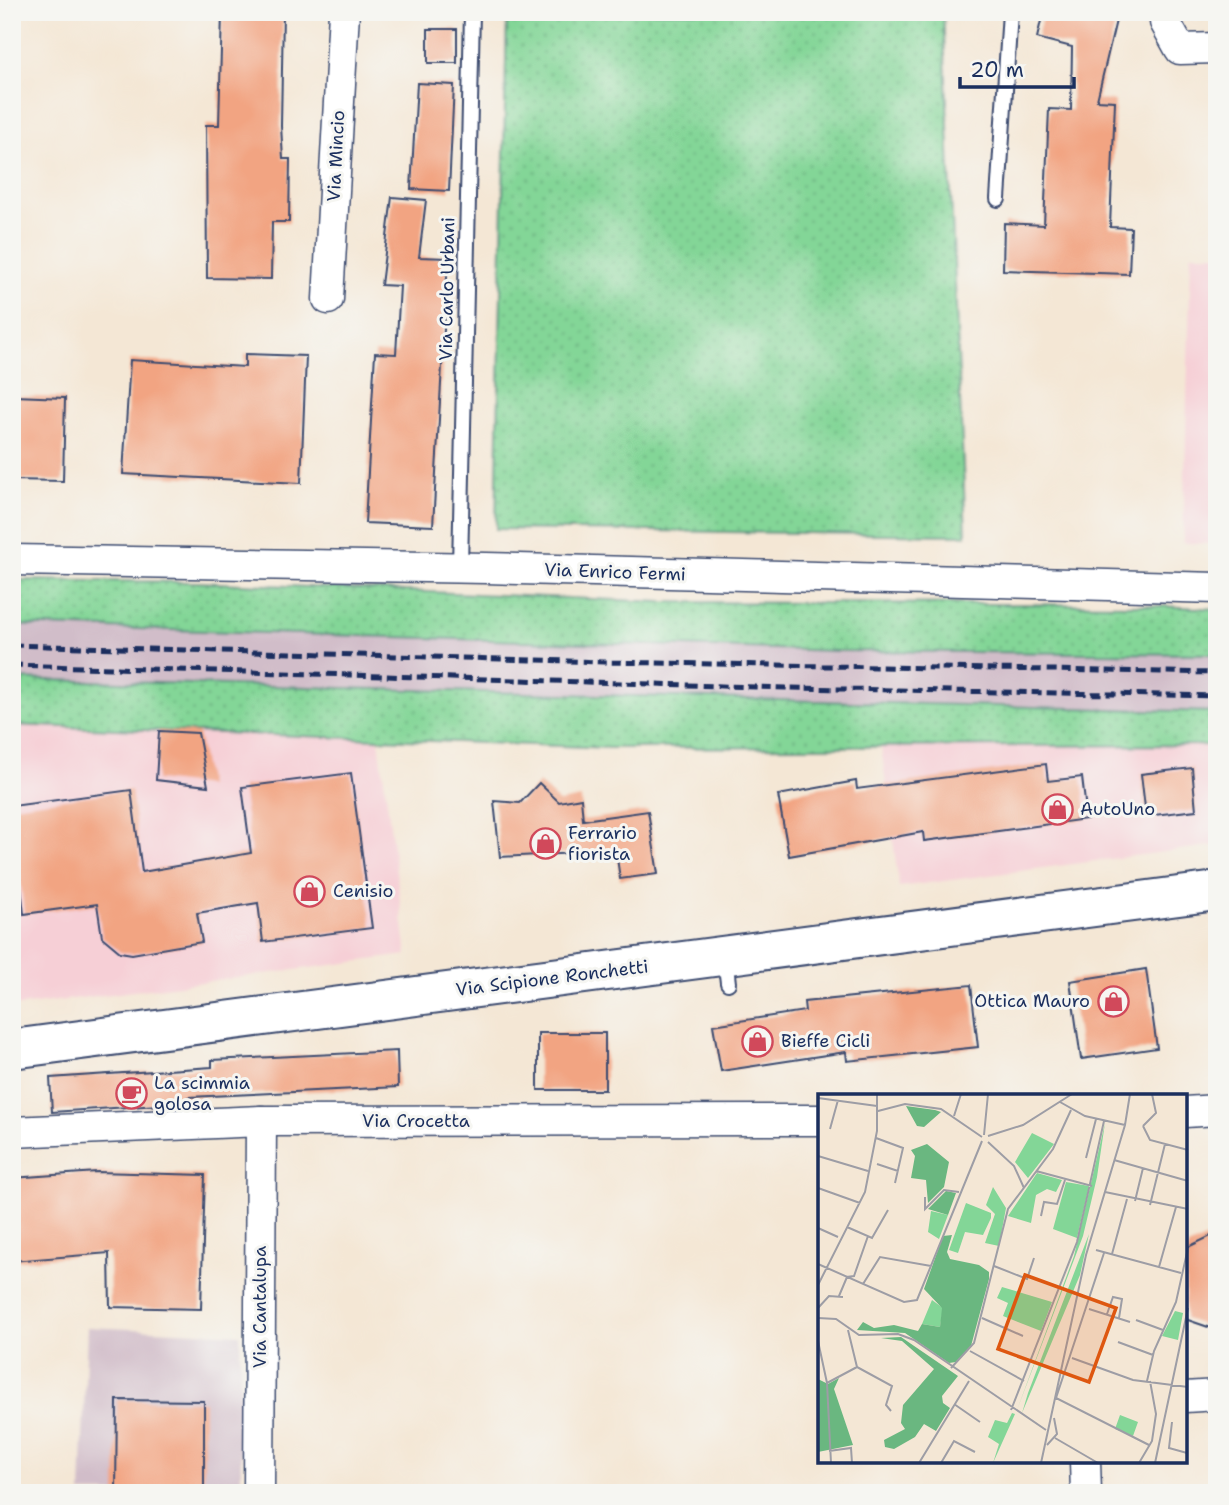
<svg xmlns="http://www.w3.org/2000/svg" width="1229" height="1505" font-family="'Shantell Sans',sans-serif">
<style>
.built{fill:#f6cfd6}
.industrial{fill:#d1bdc9}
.grass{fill:url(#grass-dots);stroke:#4f827a;stroke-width:2}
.building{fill:#f2a482}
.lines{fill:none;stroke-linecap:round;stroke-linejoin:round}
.service-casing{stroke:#3c4b70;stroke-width:18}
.minor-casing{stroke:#3c4b70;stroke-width:33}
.secondary-casing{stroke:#3c4b70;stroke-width:42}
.service{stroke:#fff;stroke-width:14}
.minor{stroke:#fff;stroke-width:30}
.secondary{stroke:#fff;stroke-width:38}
.rail{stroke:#1b2f5e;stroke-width:5;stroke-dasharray:10 5;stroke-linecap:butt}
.labels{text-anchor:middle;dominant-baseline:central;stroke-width:6;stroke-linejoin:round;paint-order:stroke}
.street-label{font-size:18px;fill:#1b2f5e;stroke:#f6f6f2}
.poi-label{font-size:18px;fill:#1b2f5e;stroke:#f6f6f2;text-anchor:start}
.inset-road{fill:none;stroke:#9d9da5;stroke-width:2}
.view{fill:#de5710;fill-opacity:0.15;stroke:#de5710;stroke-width:3.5}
.inset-edge{fill:none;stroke:#1b2f5e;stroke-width:3.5}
</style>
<defs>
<pattern id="grass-dots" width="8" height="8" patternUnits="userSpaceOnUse" patternTransform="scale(1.75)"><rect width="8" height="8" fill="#83d697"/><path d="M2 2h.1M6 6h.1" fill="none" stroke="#71b885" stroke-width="1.8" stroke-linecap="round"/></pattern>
</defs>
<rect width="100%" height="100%" fill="#f6f6f2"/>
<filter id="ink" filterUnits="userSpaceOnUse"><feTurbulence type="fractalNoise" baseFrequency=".0143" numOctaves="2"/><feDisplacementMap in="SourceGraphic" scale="14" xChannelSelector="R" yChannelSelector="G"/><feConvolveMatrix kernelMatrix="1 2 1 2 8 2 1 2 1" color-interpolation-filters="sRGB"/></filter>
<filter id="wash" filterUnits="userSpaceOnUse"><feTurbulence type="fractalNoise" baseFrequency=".00686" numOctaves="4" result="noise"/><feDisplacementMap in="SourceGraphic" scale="28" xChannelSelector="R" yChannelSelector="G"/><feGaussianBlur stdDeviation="1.57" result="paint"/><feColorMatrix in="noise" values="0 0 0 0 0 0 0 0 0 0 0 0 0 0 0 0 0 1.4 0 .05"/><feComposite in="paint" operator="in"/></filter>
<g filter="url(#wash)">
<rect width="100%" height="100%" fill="#f4e7d5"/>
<g class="built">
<path d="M1191 254H1217V544L1183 543Z"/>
<path d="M12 725 379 740 407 955 12 1007Z"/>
<path d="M1188 743 1217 745V845L899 887 881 745Z"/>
</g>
<g class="industrial">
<path d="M12 625 837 651 1217 654V712L12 679Z"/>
<path d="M87 1327 240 1334 241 1493H81Z"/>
</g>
<g class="grass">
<path d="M507 12H943L966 535 496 529Z"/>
<path d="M12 580 195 582 662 602 1143 605 1217 609V654L837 651 12 625Z"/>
<path d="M12 679 1217 712V745L611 748 12 725Z"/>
</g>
<g id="blocks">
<g class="building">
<path d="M222 12H283L281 126 283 159H290L289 222H272L271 279 207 278 206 125H219Z"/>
<path d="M1043 12H1118L1097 100 1115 101 1110 227 1131 228 1129 274 1003 270 1004 223 1044 225 1049 109 1071 110 1072 47 1037 38Z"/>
<rect x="428" y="29" width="29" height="34"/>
<path d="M417 83 454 85 449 191 411 189Z"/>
<path d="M392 197 426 200 419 257 448 258 433 526 365 523 375 353 396 354 400 286 381 285Z"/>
<path d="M245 354 306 356 301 483 123 474 130 360 245 367Z"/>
<path d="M14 396 65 398 63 481 12 480Z"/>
<path d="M159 731 198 733 208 786 156 780Z"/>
<path d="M1046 764 1048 781 1082 777 1087 819 924 841 923 832 789 856 778 795 856 781 857 789Z"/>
<path d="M1192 768 1196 810 1146 816 1141 774Z"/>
<path d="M351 773 372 928 263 942 258 903 197 913 202 942 132 954 120 952 102 937 97 904 24 914 12 806 131 790 142 872 251 853 242 787Z"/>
<path d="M539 783 559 802 581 798 583 820 648 811 658 874 620 879 616 851 500 857 494 801 520 803Z"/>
<path d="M1146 969 1157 1048 1081 1059 1070 981Z"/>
<path d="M971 985 978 1047 847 1061 846 1052 721 1071 713 1025 805 1011 804 1002Z"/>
<rect x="538" y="1033" width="67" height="57"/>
<path d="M397 1051 398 1087 189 1097 190 1103 52 1112 50 1078 212 1067V1060Z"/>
<path d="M97 1172 205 1175 201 1309 110 1307 109 1253 12 1261V1178Z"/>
<path d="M1217 1233V1330L1185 1319V1257L1188 1247Z"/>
<path d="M117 1400 204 1401V1493H116Z"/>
</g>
</g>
</g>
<g filter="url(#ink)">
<use href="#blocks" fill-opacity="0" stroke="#3c4b70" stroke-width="2"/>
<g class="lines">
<defs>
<g id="service">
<path d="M998 199 1010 12"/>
<path d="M460 567 472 12"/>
<path d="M725 957 728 983"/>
</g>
<g id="minor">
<path d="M1165 12V22L1180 49 1217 48"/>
<path d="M328 299 344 12"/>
<path d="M12 560 486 568 1217 588"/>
<path d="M1185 1112 1217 1110"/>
<path d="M12 1132 261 1121 820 1120"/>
<path d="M1185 1397 1217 1395"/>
<path d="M1085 1461 1086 1493"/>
<path d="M259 1493 261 1121"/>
</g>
<path id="secondary" d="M12 1049 1217 891"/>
</defs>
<use href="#service" class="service-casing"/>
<use href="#minor" class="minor-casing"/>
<use href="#secondary" class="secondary-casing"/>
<use href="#service" class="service"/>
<use href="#minor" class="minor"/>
<use href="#secondary" class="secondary"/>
<g class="rail">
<path d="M12 645 604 662 1217 673"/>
<path d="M12 665 789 688 1217 696"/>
</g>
</g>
</g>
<defs>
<symbol id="shop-ring" viewBox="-11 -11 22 22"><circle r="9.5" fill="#f6f6f2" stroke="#d1495b" stroke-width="1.5"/><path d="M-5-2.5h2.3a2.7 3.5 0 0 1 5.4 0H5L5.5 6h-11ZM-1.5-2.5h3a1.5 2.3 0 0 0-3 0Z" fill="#d1495b"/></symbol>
<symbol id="cafe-ring" viewBox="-11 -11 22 22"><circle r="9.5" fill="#f6f6f2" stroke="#d1495b" stroke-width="1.5"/><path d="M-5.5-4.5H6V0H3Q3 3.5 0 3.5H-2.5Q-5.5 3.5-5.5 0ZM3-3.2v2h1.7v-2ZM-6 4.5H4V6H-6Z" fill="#d1495b"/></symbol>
</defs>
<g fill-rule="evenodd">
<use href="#shop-ring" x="1040" y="792" width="35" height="35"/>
<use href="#shop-ring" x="528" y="826" width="35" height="35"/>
<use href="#shop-ring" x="292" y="874" width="35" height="35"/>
<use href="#shop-ring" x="1096" y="984" width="35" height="35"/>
<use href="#shop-ring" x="740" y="1024" width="35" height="35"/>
<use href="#cafe-ring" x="114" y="1076" width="35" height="35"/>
</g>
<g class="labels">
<g class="street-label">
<text transform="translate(336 156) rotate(-87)">Via Mincio</text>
<text transform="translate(447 289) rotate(-89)">Via Carlo Urbani</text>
<text transform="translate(615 572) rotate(2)">Via Enrico Fermi</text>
<text transform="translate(552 978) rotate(-7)">Via Scipione Ronchetti</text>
<text x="416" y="1121">Via Crocetta</text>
<text transform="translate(260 1307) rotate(-90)">Via Cantalupa</text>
</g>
<g class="poi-label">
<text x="1080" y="809">AutoUno</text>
<text x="568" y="833">Ferrario<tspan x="568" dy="21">fiorista</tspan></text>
<text x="333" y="891">Cenisio</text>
<text x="1090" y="1001" text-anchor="end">Ottica Mauro</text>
<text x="781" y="1041">Bieffe Cicli</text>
<text x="154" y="1083">La scimmia<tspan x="154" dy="21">golosa</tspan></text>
</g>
</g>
<g transform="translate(818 1094)">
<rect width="369" height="369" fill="#f4e7d5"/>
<path d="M287 29 279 83 265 142 199 316 256 162ZM214 39 236 50 210 84 197 68ZM219 79 244 86 238 98 229 95 218 101 213 129 190 122ZM248 88 271 92 259 144 235 135ZM175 93 188 114 181 152 167 149 177 120 168 111ZM113 117 130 121 121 145 110 138ZM271 140 262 181 204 319 210 299ZM184 193 234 208 223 237 185 222 190 209 179 204ZM114 206 125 214 122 233 104 230ZM357 217 365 219 360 246 344 242ZM194 319 197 320 175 369 181 350 170 343 177 326 189 329ZM302 321 320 328 315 342 297 335Z" fill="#83d697"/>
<path d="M88 12 117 16 123 18 106 33 99 32ZM109 50 131 68 126 93 110 109 108 86 93 84 97 62 93 56ZM128 97 138 99 130 121 110 115ZM134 141 129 158 132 165 161 171 171 178V185L153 252 138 268 131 269 87 239 39 236 45 228 56 234 76 231 100 237 104 230 122 233 124 214 106 195 125 142ZM83 243 140 282 124 302 125 309 132 314 118 337 106 330 97 343 76 355 67 353 66 346 87 335 83 329 85 311 116 275 84 247 63 244ZM21 284 16 295 35 351 0 358V285L10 290Z" fill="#6ab780"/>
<path d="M148 109 173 119V124L165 141 147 138 140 159 131 156Z" fill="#83d697"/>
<path class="inset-road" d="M0 4 59 12M242 8 267 22 307 31M60 17 87 10 123 15 164 43M136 22 143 0M325 32 332 46 370 56M325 32 338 19 334 0M12 35 20 6M166 41 170 0M170 42 205 31 254 0M58 44 85 54 77 89M170 48 196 72 206 94M0 62 50 77M268 64 278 25M296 66 370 87M59 70 80 77M218 77 274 92M0 94 42 109M287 98 370 115M107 103V115L126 96 141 98M317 107 325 74M332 111 347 50M223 122 226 108 239 110 247 86M29 133 54 144 70 116M0 134 20 143M278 156 363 179M286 159 238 304 331 351M294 160 309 105M0 170 86 208 99 206 164 47M176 172 209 185 216 164M341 173 358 113M45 190 62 163 113 172M0 191 47 98 59 37V0M21 202 29 183 36 182 50 142M0 214 11 202 25 203M271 215 312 228M289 220 295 203 304 205 301 224M0 224 18 225 41 241 80 240 96 246 228 336M164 224 205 242M318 226 345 236M30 236 39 273 74 292 68 311 73 317M0 247 9 289 13 369M300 248 335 261M152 257 206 287M254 264 315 286 370 293M133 274 156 249 190 115 235 55 253 16M329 287 336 257 358 208 370 154M9 289 39 273M136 310 162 328M193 316 259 148 286 27M354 328 351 354 369 359M237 344 280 369M229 351 239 340 236 324M11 357 33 354 34 369M101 369 151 287M123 369 136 347 157 358M223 369 268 161 307 31 312 0M321 369 334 347 338 320 332 287M337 369 370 214"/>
<path class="view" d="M207 181 298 214 271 288 180 255Z"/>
<rect width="369" height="369" class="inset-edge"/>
</g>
<rect width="1229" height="1505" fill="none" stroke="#f6f6f2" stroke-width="42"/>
<path d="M960 77v10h114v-10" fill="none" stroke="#1b2f5e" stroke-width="3.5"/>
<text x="970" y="77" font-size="21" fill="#1b2f5e" stroke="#f6f6f2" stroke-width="5" paint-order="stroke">20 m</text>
</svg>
